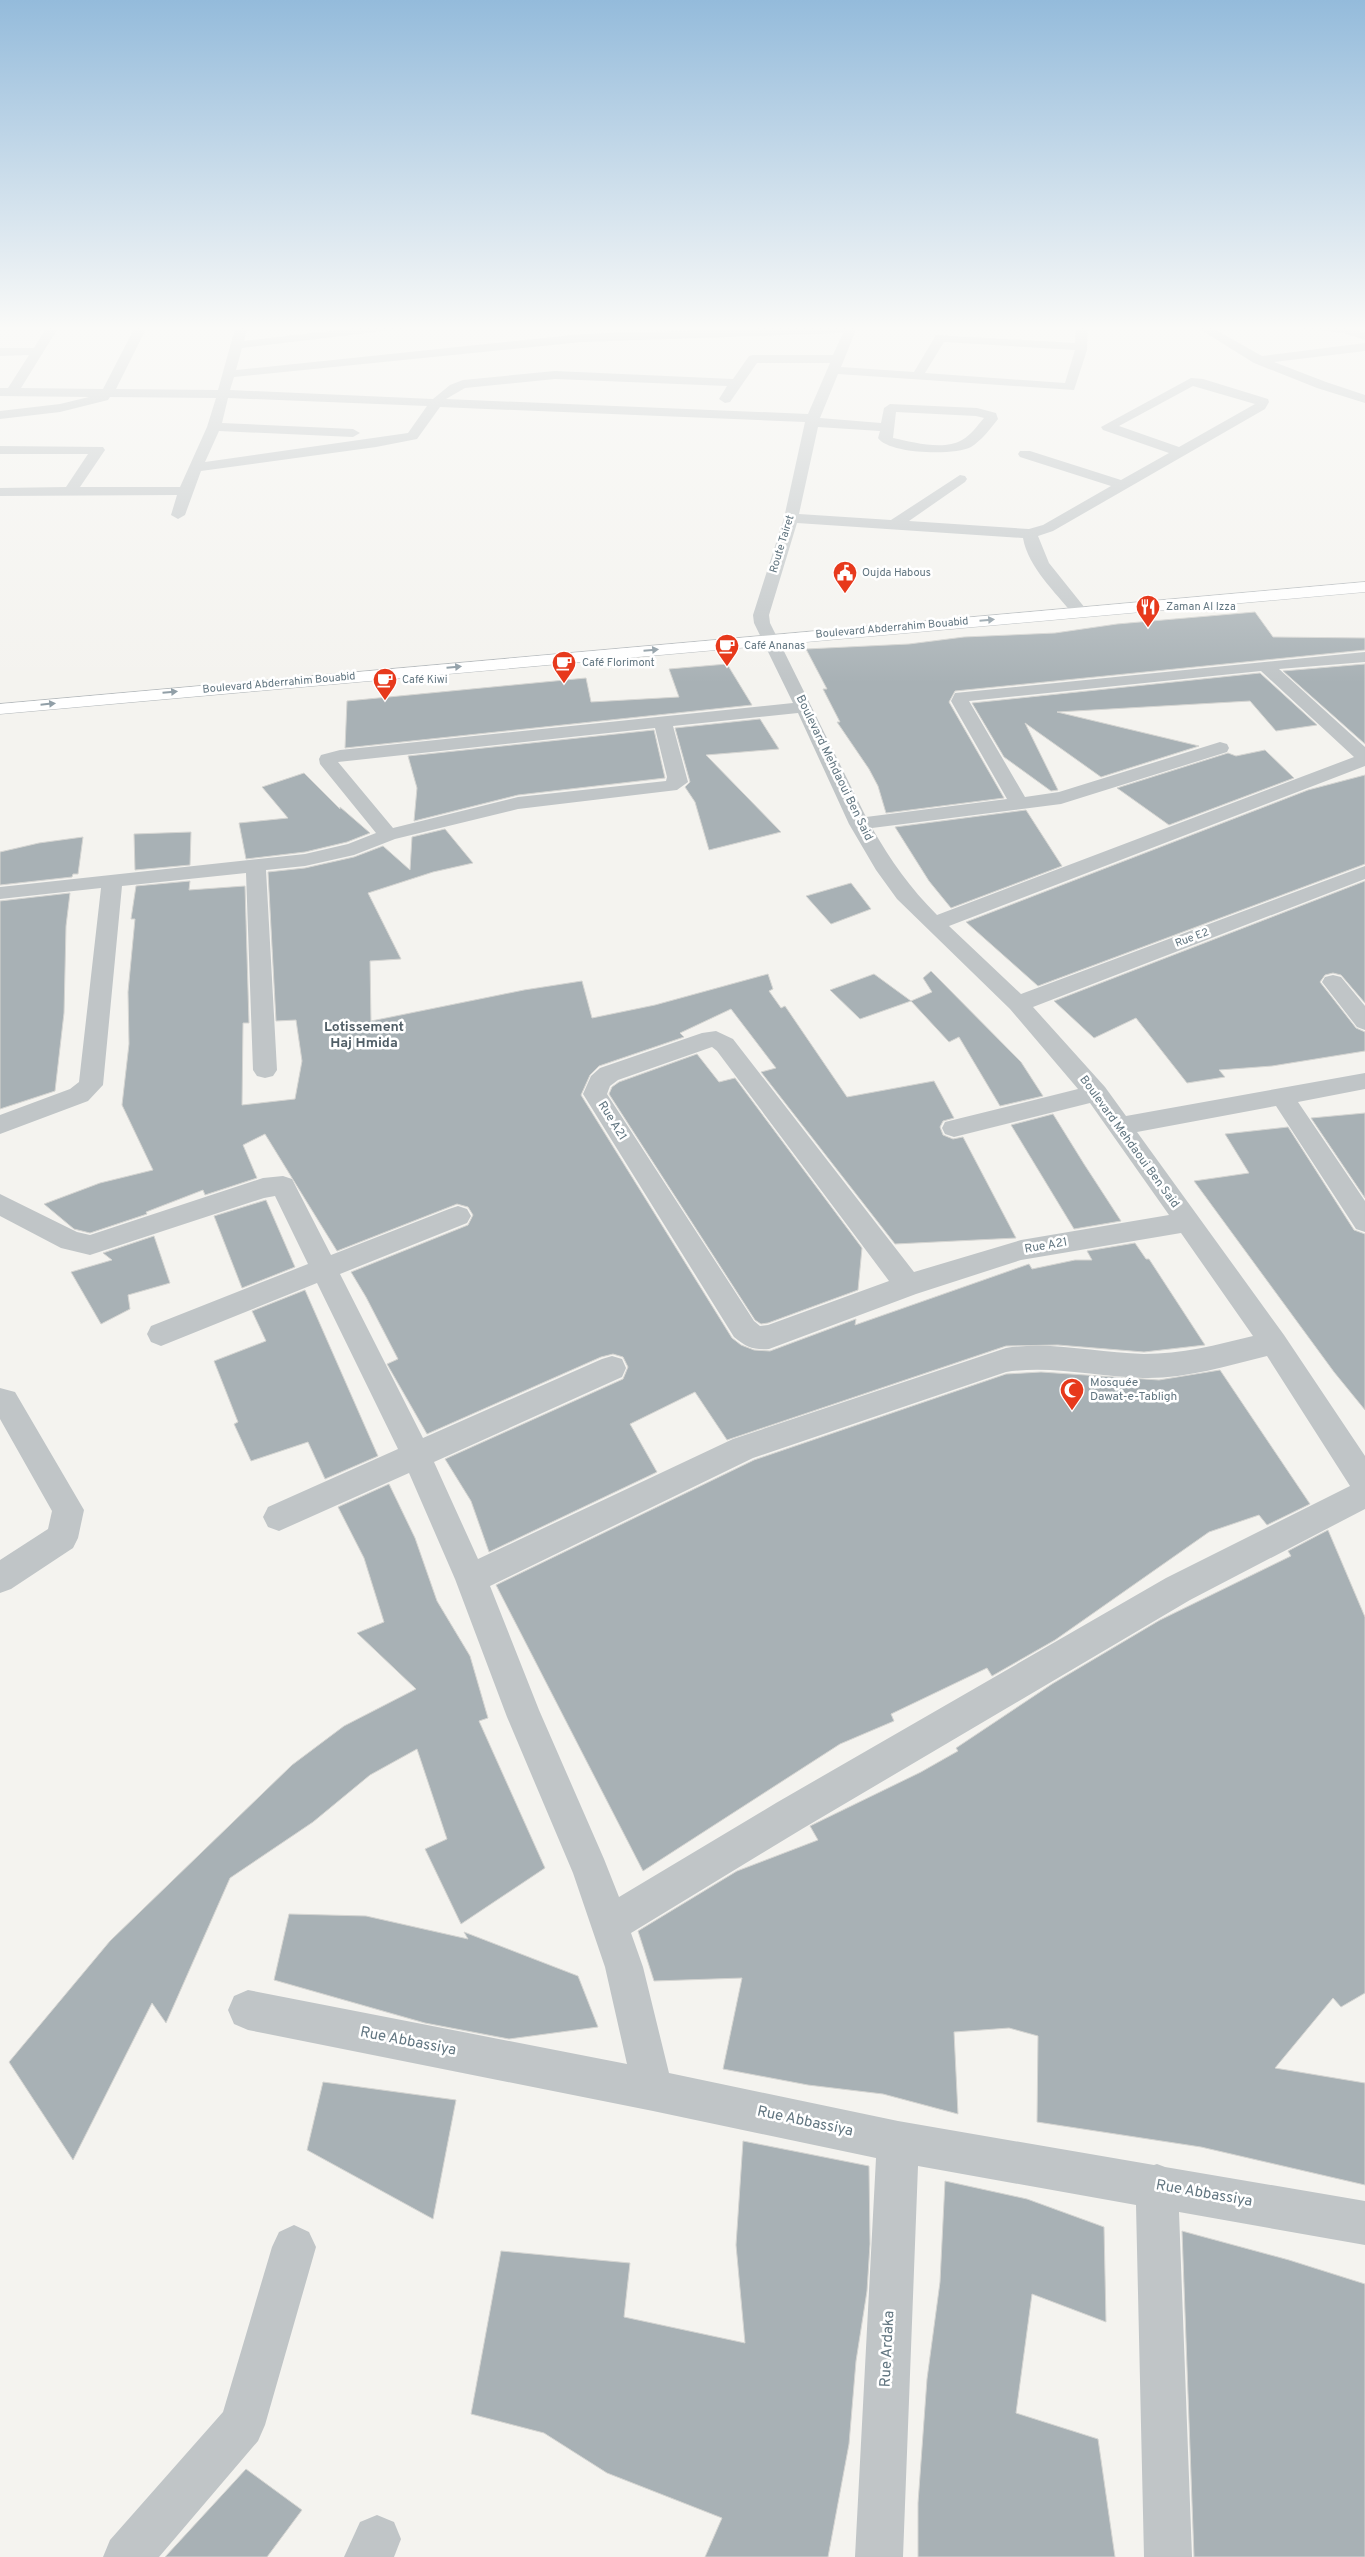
<svg xmlns="http://www.w3.org/2000/svg" width="1365" height="2557" font-family="Overpass,sans-serif">
<style>
.building{fill:#a8b1b5;stroke:#d5d5d2}
.lines{fill:none;stroke-linecap:round;stroke-linejoin:round}
.major-casing{stroke:#b3b8bb;stroke-width:1}
.minor{fill:#c0c5c7;fill-rule:evenodd}
.major{fill:#fff;fill-rule:evenodd}
.oneway{fill:#919fa7}
.labels{text-anchor:middle;dominant-baseline:central;stroke-width:5;stroke-linejoin:round;paint-order:stroke}
.far-street-label{font-size:11px;fill:#627681;stroke:#fff}
.far-poi-label{font-size:11px;fill:#627681;stroke:#fff;text-anchor:start}
.street-label{font-size:12px;fill:#627681;stroke:#fff}
.poi-label{font-size:12px;fill:#627681;stroke:#fff;text-anchor:start}
.neighbourhood-label{font-size:14px;font-weight:bold;fill:#505e66;stroke:#fff}
.near-street-label{font-size:15px;fill:#627681;stroke:#fff}
</style>
<rect width="100%" height="100%" fill="#f4f3ef"/>
<g class="building">
<path d="M1255 612 1273 637 1365 638V650L955 691 949 702 1004 798 886 813 878 786 869 769 837 722H840L823 689H827L806 649 909 644 964 637 1055 633 1117 624Z"/>
<path d="M727 664 752 705 345 748 347 701 586 678 591 702 679 697 669 669Z"/>
<path d="M1365 664V744L1283 671Z"/>
<path d="M1260 673 1317 725 1276 731 1250 701 1057 712 1199 746 1101 777 1025 723 1058 790 1051 791 1004 757 972 703Z"/>
<path d="M760 719 779 749 706 755 781 832 709 850 695 802 685 787 690 782 675 728Z"/>
<path d="M654 730 665 778 518 795 414 821 417 788 408 756Z"/>
<path d="M1265 750 1294 778 1169 825 1117 788 1228 753 1236 756Z"/>
<path d="M304 773 340 809V807L370 833 347 842 305 852 246 859 239 823 288 818 262 787Z"/>
<path d="M1365 775V864L1038 986 966 922 1308 790Z"/>
<path d="M1026 810 1062 866 951 908 929 881 895 827Z"/>
<path d="M445 829 473 863 433 872 368 893 401 959 370 961 371 1021 524 990 582 981 592 1018 655 1005 768 974 773 989 769 991 781 1008 785 1006 847 1097 934 1081 954 1118 943 1121 940 1127 943 1135 953 1139 963 1137 1016 1238 895 1244 761 1072 776 1068 731 1009 680 1033 684 1037 599 1066 590 1075 581 1095 732 1338 741 1345 754 1350 770 1351 856 1319 855 1325 1029 1264 1032 1269 1075 1260H1092L1087 1251 1135 1243 1146 1259H1149L1205 1345 1144 1352 1058 1345 1006 1346 727 1440 695 1392 630 1424 657 1472 489 1552 471 1501 445 1459 623 1379 628 1367 623 1357 613 1354 601 1357 427 1434 387 1364 398 1359 366 1297 351 1272 468 1225 473 1215 468 1207 457 1204 337 1251 265 1134 243 1145 257 1178 205 1195 203 1190 146 1212 147 1214 90 1233 74 1229 44 1204 100 1183 153 1170 122 1105 129 1044 128 992 135 919H131L136 886 190 881 189 890 245 886 249 1023H243L242 1105 295 1099 302 1061 296 1020 276 1021 268 872 305 868 354 857 383 846 410 870 412 837Z"/>
<path d="M191 832 190 865 135 870 134 834Z"/>
<path d="M83 837 78 874H73L72 877 0 885V852L39 843Z"/>
<path d="M1365 881V1003L1341 975 1333 973 1325 975 1320 982 1356 1028 1365 1032V1051L1272 1066 1219 1070 1225 1077 1187 1083 1136 1018 1094 1038 1054 1001Z"/>
<path d="M851 883 871 909 831 924 806 896Z"/>
<path d="M70 893 66 926 64 1013 55 1091 0 1109V901Z"/>
<path d="M931 971 1021 1062 1043 1096 1000 1106 959 1037 949 1042 911 1001 932 992 923 978Z"/>
<path d="M874 974 911 1001 860 1019 830 990Z"/>
<path d="M697 1054 719 1082 735 1078 862 1248 858 1290 768 1323 761 1324 755 1320 609 1094 612 1087 619 1082Z"/>
<path d="M1365 1113V1198L1311 1118Z"/>
<path d="M1053 1114 1084 1164 1121 1221 1074 1229 1011 1125Z"/>
<path d="M1288 1127 1354 1230 1365 1234V1410L1334 1372 1194 1181 1249 1173 1225 1134Z"/>
<path d="M266 1200 295 1267 242 1288 214 1216Z"/>
<path d="M154 1236 170 1283 128 1295 130 1309 101 1324 71 1272 112 1260 103 1253Z"/>
<path d="M305 1290 378 1456 325 1479 308 1442 251 1461 234 1424 238 1422 214 1361 266 1341 252 1311Z"/>
<path d="M1220 1370 1310 1504 1267 1525 1259 1515 1209 1532 1055 1640 992 1676 987 1668 891 1714 894 1721 840 1744 643 1871 496 1585 754 1460 1006 1374 1041 1372 1159 1380Z"/>
<path d="M389 1484 415 1538 437 1601 470 1656 488 1718 479 1721 545 1868 461 1924 425 1849 447 1839 417 1749 370 1775 313 1822 230 1878 166 2023 152 2003 73 2160 9 2062 110 1941 292 1765 344 1726 416 1689 357 1633 384 1622 364 1558 338 1507Z"/>
<path d="M1328 1530 1365 1617V1993L1341 2007 1333 1998 1275 2068 1365 2083V2185L1201 2147 1037 2122 1038 2036 1009 2028 954 2032 958 2114 883 2094 808 2085 723 2069 742 1978 654 1981 638 1931 737 1871 818 1840 810 1826 921 1772 958 1751 956 1748 1052 1684 1160 1620 1291 1556 1288 1551Z"/>
<path d="M289 1914 366 1916 468 1939 464 1932 578 1976 598 2027 509 2039 425 2023 274 1980Z"/>
<path d="M323 2082 456 2100 433 2219 307 2150Z"/>
<path d="M743 2141 869 2166 870 2244 867 2291 856 2361 849 2444 828 2557H705L722 2518 607 2473 544 2433 471 2414 501 2251 630 2263 624 2317 745 2343 736 2245Z"/>
<path d="M945 2181 1027 2199 1104 2227 1106 2322 1032 2294 1016 2413 1098 2439 1115 2557H918V2503L927 2379 940 2282Z"/>
<path d="M1182 2231 1289 2260 1365 2284V2557H1194Z"/>
<path d="M246 2469 302 2510 267 2557H165Z"/>
</g>
<g class="lines">
<defs>
<path id="major" d="M1365 582V592L0 714V704Z"/>
</defs>
<use href="#major" class="major-casing"/>
<g class="minor">
<path d="M48 325H60L21 388 103 389 136 325H148L116 389 218 390 236 325H248L244 341 381 325H415L409 328 242 348 236 370 582 334 858 325 841 367 914 372 936 335 1075 343 1076 325H1088L1087 350 1074 390 838 374 820 418 881 423 884 408 890 404 977 408 996 413 998 419C991 428 981 441 971 447 954 456 889 454 878 438L880 431 818 427 799 514 891 520 960 475 965 476 967 479 965 482 909 521 1029 529 1043 525 1111 486 1020 457 1018 454 1020 451H1030L1121 480 1169 453 1103 430 1101 427 1191 378 1203 379 1268 399 1269 402 1265 409 1053 531 1038 536 1049 563 1085 608 1087 611 1085 614H1073C1056 593 1028 567 1023 538L797 523 769 615 770 623 866 817 1007 799 951 701 955 693 1365 652V662L1279 669 1365 747V766L949 926 1021 994 1365 866V879L1033 1007 1105 1087 1126 1116 1365 1073V1089L1298 1102 1365 1201V1232L1356 1229 1276 1106 1137 1132 1284 1335 1365 1456V1509L1190 1600 802 1829 631 1933 643 1967 669 2073 898 2121 1154 2165 1157 2164 1165 2167 1365 2201V2245L1179 2212 1192 2557H1144L1136 2205 918 2166 903 2557H855L876 2158 653 2111 248 2030 234 2024 228 2010 234 1996 248 1990 627 2064 605 1967 573 1873 507 1717 455 1579 409 1473 279 1531 268 1527 263 1517 268 1507 398 1449 317 1283 161 1346 151 1342 147 1334 151 1326 308 1264 275 1196 264 1198 90 1255 61 1248 0 1216V1194L77 1232 90 1235 263 1178 283 1176 292 1179 331 1255 449 1209 458 1206 467 1209 471 1216 467 1223 340 1274 423 1438 602 1359 612 1356 622 1359 626 1368 622 1377 434 1462 478 1559 733 1439 1006 1348C1053 1341 1097 1353 1144 1354 1181 1354 1217 1345 1253 1336L1181 1233 1021 1260 916 1294 769 1349C753 1350 746 1347 734 1337L583 1094 591 1076 600 1068 702 1033 716 1031 733 1039 914 1272 1021 1240 1169 1215 1090 1103 954 1137 945 1134 942 1128 945 1122 1078 1089 1010 1009 897 899 876 870 849 824 798 713 673 726 688 782 677 790 518 809 395 839 354 855 305 866 266 870 277 1070 273 1076 265 1078 257 1076 253 1070 246 873 122 886 103 1085 88 1101 0 1134V1115L70 1089 79 1082 101 888 0 899V887L305 854 348 844 376 833 320 764 319 759 321 755 340 750 793 703 754 623 753 615 784 518 805 422 440 407 417 439 376 447 201 471 185 515 178 519 171 515 177 495 0 496V488L66 487 88 454H0V446L103 447 105 450 80 487H180L207 427 216 398 110 397 108 400 60 412 0 419V411L60 404 89 397 0 396V388H8L29 355 0 356V348H34ZM843 333 833 355H753L749 356 733 379 555 371 463 380 450 385 433 399 230 390 234 377 582 342ZM944 342 1075 350 1065 383 925 373ZM757 363H830L808 414 446 399 465 388 555 379 727 386 719 399 725 403 730 402ZM1193 386 1255 404 1179 447 1119 426ZM228 398 427 406 408 433 205 462 219 431 353 437 360 433 353 429 222 423ZM896 412 976 416 984 418C977 426 971 435 962 440 944 451 912 442 893 438ZM1261 671 1354 757 937 915C910 888 891 861 872 828L1061 804 1227 752 1229 748 1227 744 1220 742 1059 792 1025 797 969 701ZM655 728 667 777 666 781 518 797 393 828 338 762ZM712 1047 717 1051 889 1281 768 1325 760 1326 754 1321 607 1094 610 1086 618 1080ZM1267 1356 1350 1486 1166 1578 776 1803 619 1897 604 1859 539 1710 490 1586 753 1458 1006 1372C1053 1365 1097 1377 1143 1378 1185 1379 1226 1366 1267 1356Z"/>
<path d="M1193 325H1207L1262 356 1365 343V351L1274 362 1326 382 1365 395V403L1317 388 1254 363Z"/>
<path d="M1292 325H1328L1365 332V340L1343 333 1298 328Z"/>
<path d="M1333 975 1341 977 1365 1006V1030L1357 1027 1322 982 1325 977Z"/>
<path d="M0 1388 15 1392 84 1510 78 1538 73 1548 11 1589 0 1593V1560L48 1529 52 1511 0 1419Z"/>
<path d="M294 2225 309 2232 316 2247 265 2425 258 2441 159 2557H103L110 2540 223 2412 272 2247 279 2232Z"/>
<path d="M377 2515 394 2522 401 2539 394 2557H344L360 2522Z"/>
</g>
<use href="#major" class="major"/>
</g>
<defs><path id="oneway-solid" d="M-6-.8H1V-3.2L6.5 0L1 3.2V.8H-6Z" transform="scale(1.25)"/></defs>
<g class="oneway">
<use href="#oneway-solid" transform="translate(987 620) rotate(-5)"/>
<use href="#oneway-solid" transform="translate(651 650) rotate(-5)"/>
<use href="#oneway-solid" transform="translate(454 667) rotate(-5)"/>
<use href="#oneway-solid" transform="translate(170 692) rotate(-5)"/>
<use href="#oneway-solid" transform="translate(48 704) rotate(-6)"/>
</g>
<linearGradient id="sky" x2="0" y2="1"><stop stop-color="#94bbdb"/><stop offset="0.48" stop-color="#fafaf8"/><stop offset="1" stop-color="#fafaf8" stop-opacity="0"/></linearGradient>
<rect width="1365" height="683" fill="url(#sky)"/>
<defs>
<symbol id="civic-pin" viewBox="-11 -11 22 30"><path d="M0 17L-7.5 6A9.5 9.5 0 1 1 7.5 6Z" fill="#e7391c" stroke="#fff"/><path d="M-.6-6.5H3V-4.5H.6V-3L4-1V1h2V6H-6V1h2V-1L-.6-3ZM-1.2 2.5V6h2.4V2.5Z" fill="#fff"/></symbol>
<symbol id="restaurant-pin" viewBox="-11 -11 22 30"><path d="M0 17L-7.5 6A9.5 9.5 0 1 1 7.5 6Z" fill="#e7391c" stroke="#fff"/><path d="M-5-6h1v4h1v-4h1v4h1v-4h1v5L-1.5 .5V6h-2V.5L-5-1ZM5-6V6H3V1.5H1.5Q1.5-4 5-6Z" fill="#fff"/></symbol>
<symbol id="cafe-pin" viewBox="-11 -11 22 30"><path d="M0 17L-7.5 6A9.5 9.5 0 1 1 7.5 6Z" fill="#e7391c" stroke="#fff"/><path d="M-5.5-4.5H6V0H3Q3 3.5 0 3.5H-2.5Q-5.5 3.5-5.5 0ZM3-3.2v2h1.7v-2ZM-6 4.5H4V6H-6Z" fill="#fff"/></symbol>
<symbol id="mosque-pin" viewBox="-11 -11 22 30"><path d="M0 17L-7.5 6A9.5 9.5 0 1 1 7.5 6Z" fill="#e7391c" stroke="#fff"/><path d="M3.5-4.9A6 6 0 1 0 3.5 4.9A5 5 0 1 1 3.5-4.9Z" fill="#fff"/></symbol>
</defs>
<g fill-rule="evenodd">
<use href="#civic-pin" x="831" y="559" width="28" height="38"/>
<use href="#restaurant-pin" x="1134" y="593" width="28" height="38"/>
<use href="#cafe-pin" x="713" y="632" width="28" height="38"/>
<use href="#cafe-pin" x="550" y="649" width="28" height="38"/>
<use href="#cafe-pin" x="371" y="666" width="28" height="38"/>
<use href="#mosque-pin" x="1058" y="1376" width="28" height="38"/>
</g>
<g class="labels">
<g class="far-street-label">
<text transform="translate(782 544) rotate(-73)">Route Tairet</text>
<text transform="translate(892 628) rotate(-5)">Boulevard Abderrahim Bouabid</text>
<text transform="translate(279 683) rotate(-5)">Boulevard Abderrahim Bouabid</text>
<text transform="translate(1192 938) rotate(-21)">Rue E2</text>
</g>
<g class="far-poi-label">
<text x="862" y="573">Oujda Habous</text>
<text x="1166" y="607">Zaman Al Izza</text>
<text x="744" y="646">Café Ananas</text>
<text x="582" y="663">Café Florimont</text>
<text x="402" y="680">Café Kiwi</text>
</g>
<g class="street-label">
<text transform="translate(834 768) rotate(64)">Boulevard Mehdaoui Ben Said</text>
<text transform="translate(612 1121) rotate(58)">Rue A21</text>
<text transform="translate(1129 1142) rotate(54)">Boulevard Mehdaoui Ben Said</text>
<text transform="translate(1046 1246) rotate(-10)">Rue A21</text>
</g>
<g class="poi-label">
<text x="1090" y="1383">Mosquée<tspan x="1090" dy="14">Dawat-e-Tabligh</tspan></text>
</g>
<g class="neighbourhood-label">
<text x="364" y="1027">Lotissement<tspan x="364" dy="16">Haj Hmida</tspan></text>
</g>
<g class="near-street-label">
<text transform="translate(408 2042) rotate(11)">Rue Abbassiya</text>
<text transform="translate(805 2122) rotate(12)">Rue Abbassiya</text>
<text transform="translate(1204 2194) rotate(10)">Rue Abbassiya</text>
<text transform="translate(888 2349) rotate(-87)">Rue Ardaka</text>
</g>
</g>
</svg>
